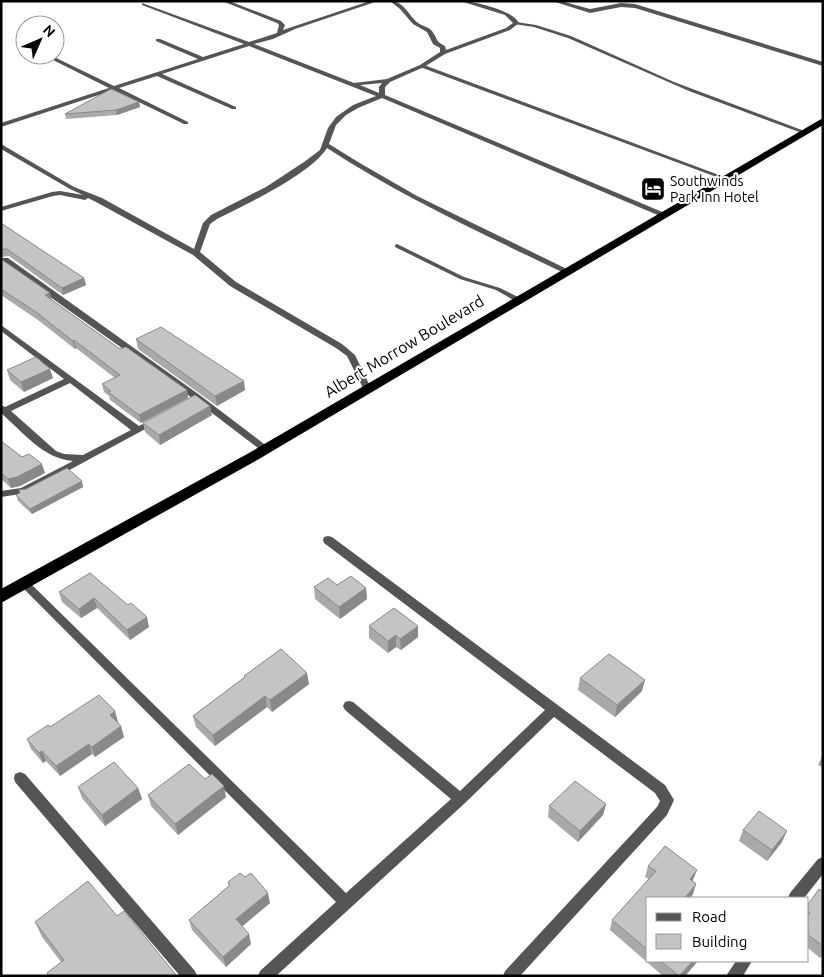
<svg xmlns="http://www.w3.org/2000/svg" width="824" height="977" font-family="Ubuntu,sans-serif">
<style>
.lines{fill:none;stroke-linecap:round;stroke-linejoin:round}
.lane{fill:#555;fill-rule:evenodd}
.street{fill:#555;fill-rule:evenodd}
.highway{fill:#000;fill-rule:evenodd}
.wall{fill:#a9a9a9}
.shaded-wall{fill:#898989}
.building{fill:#c4c4c4;stroke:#898989}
.labels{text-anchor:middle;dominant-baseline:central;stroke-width:4;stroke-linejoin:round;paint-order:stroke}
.far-poi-label{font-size:14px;fill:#000;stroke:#fff;text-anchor:start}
.street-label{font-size:16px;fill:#000;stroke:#fff}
</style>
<rect width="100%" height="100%" fill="#fff"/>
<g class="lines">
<g class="lane">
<path d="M516 22 536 25 571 36 674 82 807 132 802 133 689 91 568 38 534 27 514 24V22Z"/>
<path d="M420 65H424L727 178 722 179 420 67Z"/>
<path d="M397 244 464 277 500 288 522 299 518 301H515L496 290 460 279 395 247V245Z"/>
</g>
<g class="street">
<path d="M222 1H229L281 21 285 25 283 30 370 1H378L295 29 273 39 254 44 354 83 387 79 420 65 440 52V48L433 44 427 32 413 24 400 9 390 1C404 1 408 15 418 23 422 26 429 27 432 31 438 39 435 41 445 46L446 50 506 28 513 23 505 15 460 1C473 1 513 10 519 23L510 30 445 54 424 67 390 82 385 87V95L667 214 660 216 382 98 358 108 346 115 336 125 329 144 358 162 417 196 571 271 567 273H564C483 234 402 197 327 148 311 174 245 205 217 219L210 224 200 252 236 282 342 344 355 355 371 388 367 391 363 388 347 356 336 348 230 286 193 255 96 202 88 198 85 200 60 195 53 196 1 211V207L52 192 60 191 83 195 70 189 1 149V144L74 187 102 198 194 249 203 223 211 215 266 187 304 162 320 150 328 128 336 117 353 105 376 96 249 46 162 74 236 107V109H232L157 76 119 88 188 122V124H184L114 90 1 127V123L109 88 43 55H50L114 86 198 59 156 41V39H160L203 57 244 44 142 5V3L249 42 277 33 279 25 277 23ZM382 83 379 87V93L360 85Z"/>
<path d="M552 1H561L590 9 621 3 635 4 823 62V66L635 8 621 7 590 13Z"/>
<path d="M1 258H8L201 396 268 447 270 449 268 451H262L195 400 1 262Z"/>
<path d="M1 325 139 426 155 418 160 421 27 493 1 497V491L21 488 73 461C43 459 22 431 1 413V405L5 407 64 379 1 331ZM70 383 131 430 83 455 64 454 56 451 11 411Z"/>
<path d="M328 536 332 537 665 785 674 800 667 815 520 976H503L505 971 657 807 660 801 655 793 554 717 465 803 276 976H258L260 971 336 902 20 585 21 582H29L346 893 451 799 345 710 343 706 345 702 349 701 353 702 460 791 545 710 324 543 323 540 324 537Z"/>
<path d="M20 772 25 774 195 971 197 976H180L15 782 14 778 15 774Z"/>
<path d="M823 857V874L804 898H788L790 893 818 859Z"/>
<path d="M736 961H752L743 976H726Z"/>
</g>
<path class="highway" d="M823 118V125L259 459 1 603V589L249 453Z"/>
</g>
<g class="wall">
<path d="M139 102 140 107 117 115 66 119 65 114Z"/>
<path d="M1 223 84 278 86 285 63 295 9 256 1 257Z"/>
<path d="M1 259 52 300 120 349 187 390 188 398 141 423 110 400 109 396 104 392 102 384 115 378 76 348 75 349 38 320 1 295Z"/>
<path d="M136 339 245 390 217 406 138 349Z"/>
<path d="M7 370 53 378 24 392 10 380Z"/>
<path d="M212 415 160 445 145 432 143 423Z"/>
<path d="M1 441 22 457 45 473 20 486 11 488 1 479Z"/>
<path d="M83 487 32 514 18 501 16 495Z"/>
<path d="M90 573 149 627 130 640 97 608 81 618 62 602 59 592Z"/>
<path d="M337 585 366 588 367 599 340 619 315 599 314 587Z"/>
<path d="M369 626 418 637 401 650 396 647 388 653 369 638Z"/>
<path d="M244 676 309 684 272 712 267 707 215 746 196 727 193 716 244 678Z"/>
<path d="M580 678 642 691 615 717 578 690Z"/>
<path d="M117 722 124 737 95 757 92 754 60 776 46 761 43 763 31 749 27 739 50 727 118 722Z"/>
<path d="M823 754V767L818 765Z"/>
<path d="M205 779 226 797 178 835 151 806 148 795Z"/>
<path d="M78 787 138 788 142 799 105 826 82 798Z"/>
<path d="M606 804 603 815 578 842 548 817 549 806Z"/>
<path d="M743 830 782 842 767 861 739 841Z"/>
<path d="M648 866 693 881V894L690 898H648V961H698L685 976H663L610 930 612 920 649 879 645 877Z"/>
<path d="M228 882 270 903 242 926 251 944 226 967 192 930 189 920 229 886Z"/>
<path d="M823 892V957L822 956 820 958 808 948V904Z"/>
<path d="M117 916 177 976H48L47 973 61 962 42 937 35 922Z"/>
</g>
<g class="shaded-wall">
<path d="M139 102 140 107 117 115 116 110Z"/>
<path d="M84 278 86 285 63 295 62 288Z"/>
<path d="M50 293 52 300 45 295Z"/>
<path d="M74 340 76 348 75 349 73 341Z"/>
<path d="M50 369 53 378 24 392 21 382Z"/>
<path d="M244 381 245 390 217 406 215 396Z"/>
<path d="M187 390 188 398 141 423 139 415Z"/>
<path d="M210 406 212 415 160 445 159 435Z"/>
<path d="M42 464 45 473 20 486 11 488 8 479Z"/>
<path d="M82 481 83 487 32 514 30 509Z"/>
<path d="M366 588 367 599 340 619 339 607Z"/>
<path d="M94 598 97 608 81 618 79 609Z"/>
<path d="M147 617 149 627 130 640 127 630Z"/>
<path d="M418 626V637L401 650 400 639Z"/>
<path d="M396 635V647L388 653V641Z"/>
<path d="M307 673 309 684 272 712 270 700Z"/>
<path d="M645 680 642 691 615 717 617 705Z"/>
<path d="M265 696 267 707 215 746 213 735Z"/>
<path d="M115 711 118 722 113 725 110 715Z"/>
<path d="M121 726 124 737 95 757 92 747Z"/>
<path d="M89 744 92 754 60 776 56 766Z"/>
<path d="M42 751 46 761 43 763 39 753Z"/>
<path d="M224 786 226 797 178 835 175 824Z"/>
<path d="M138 788 142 799 105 826 102 815Z"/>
<path d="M606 804 603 815 578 842 580 831Z"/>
<path d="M787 831 782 842 767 861 772 850Z"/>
<path d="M697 870 693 880 686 890 690 879Z"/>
<path d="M696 884 693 894 690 898H685Z"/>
<path d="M268 893 270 903 238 930 236 919Z"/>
<path d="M249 934 251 944 226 967 223 957Z"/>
<path d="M693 961H698L685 976H679Z"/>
</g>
<g class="building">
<path d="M111 89 139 102 116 110 65 114Z"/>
<path d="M1 223 84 278 62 288 7 249H1Z"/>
<path d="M1 259 50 293 45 295 120 349 126 347 187 390 139 415 108 392 111 391 102 384 120 375 74 340 73 341 36 312 1 289Z"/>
<path d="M161 327 244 381 215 396 136 339Z"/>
<path d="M36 357 50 369 21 382 7 370Z"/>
<path d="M195 395 210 406 159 435 143 423Z"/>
<path d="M1 441 22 457 29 454 42 464 17 477 8 479 1 473Z"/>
<path d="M67 468 82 481 30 509 16 495 20 493 19 490 26 489Z"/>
<path d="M90 573 128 605 131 603 147 617 127 630 94 598 79 609 59 592Z"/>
<path d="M351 576 366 588 339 607 314 587 328 578 337 585Z"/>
<path d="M394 608 418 626 400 639 396 635 388 641 369 626Z"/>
<path d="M281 649 307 673 270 700 265 696 213 735 193 716 245 677 244 676Z"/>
<path d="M609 654 645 680 617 705 580 678Z"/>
<path d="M99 695 115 711 110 715 121 726 92 747 89 744 56 766 42 751 39 753 27 739 48 725 50 727Z"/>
<path d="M114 762 138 788 102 815 78 787Z"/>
<path d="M189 764 205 779 212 774 224 786 175 824 148 795Z"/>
<path d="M575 781 606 804 580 831 549 806Z"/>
<path d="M759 811 787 831 772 850 743 830Z"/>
<path d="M665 846 697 870 690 879 696 884 685 898H648V950L612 920 656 871 648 866Z"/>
<path d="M240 873 245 877 251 873 268 893 236 919 249 934 223 957 189 920 230 885 228 882Z"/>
<path d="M88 881 117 916 124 911 177 976H49L47 973 64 960 35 922Z"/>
<path d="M819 889 823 892V946L808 935V915L810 913 808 911V904Z"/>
<path d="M661 961H693L679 976Z"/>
</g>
<defs>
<symbol id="hotel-square" viewBox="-11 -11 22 22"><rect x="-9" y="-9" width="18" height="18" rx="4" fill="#000" stroke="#fff"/><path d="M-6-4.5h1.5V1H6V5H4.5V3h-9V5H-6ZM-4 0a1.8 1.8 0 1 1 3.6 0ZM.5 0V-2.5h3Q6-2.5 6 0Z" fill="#fff"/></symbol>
</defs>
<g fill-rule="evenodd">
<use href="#hotel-square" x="639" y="175" width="28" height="28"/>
</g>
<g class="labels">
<g class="far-poi-label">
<text x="670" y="181">Southwinds<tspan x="670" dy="16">Park Inn Hotel</tspan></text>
</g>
<g class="street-label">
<text transform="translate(404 346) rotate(-31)">Albert Morrow Boulevard</text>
</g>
</g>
<rect width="824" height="977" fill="none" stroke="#000000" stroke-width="5"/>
<rect x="646" y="897" width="162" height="65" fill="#ffffff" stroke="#999999"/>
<rect x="656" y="913" width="25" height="8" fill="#555555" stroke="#999999"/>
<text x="692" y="922" font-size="15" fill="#000000">Road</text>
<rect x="656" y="934" width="25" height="15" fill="#c4c4c4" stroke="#999999"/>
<text x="692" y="947" font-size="15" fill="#000000">Building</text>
<g transform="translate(40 40) rotate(45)"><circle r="24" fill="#ffffff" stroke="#999999"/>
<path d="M0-4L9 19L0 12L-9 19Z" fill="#000000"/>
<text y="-8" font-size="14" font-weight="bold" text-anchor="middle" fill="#000000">N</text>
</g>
</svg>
